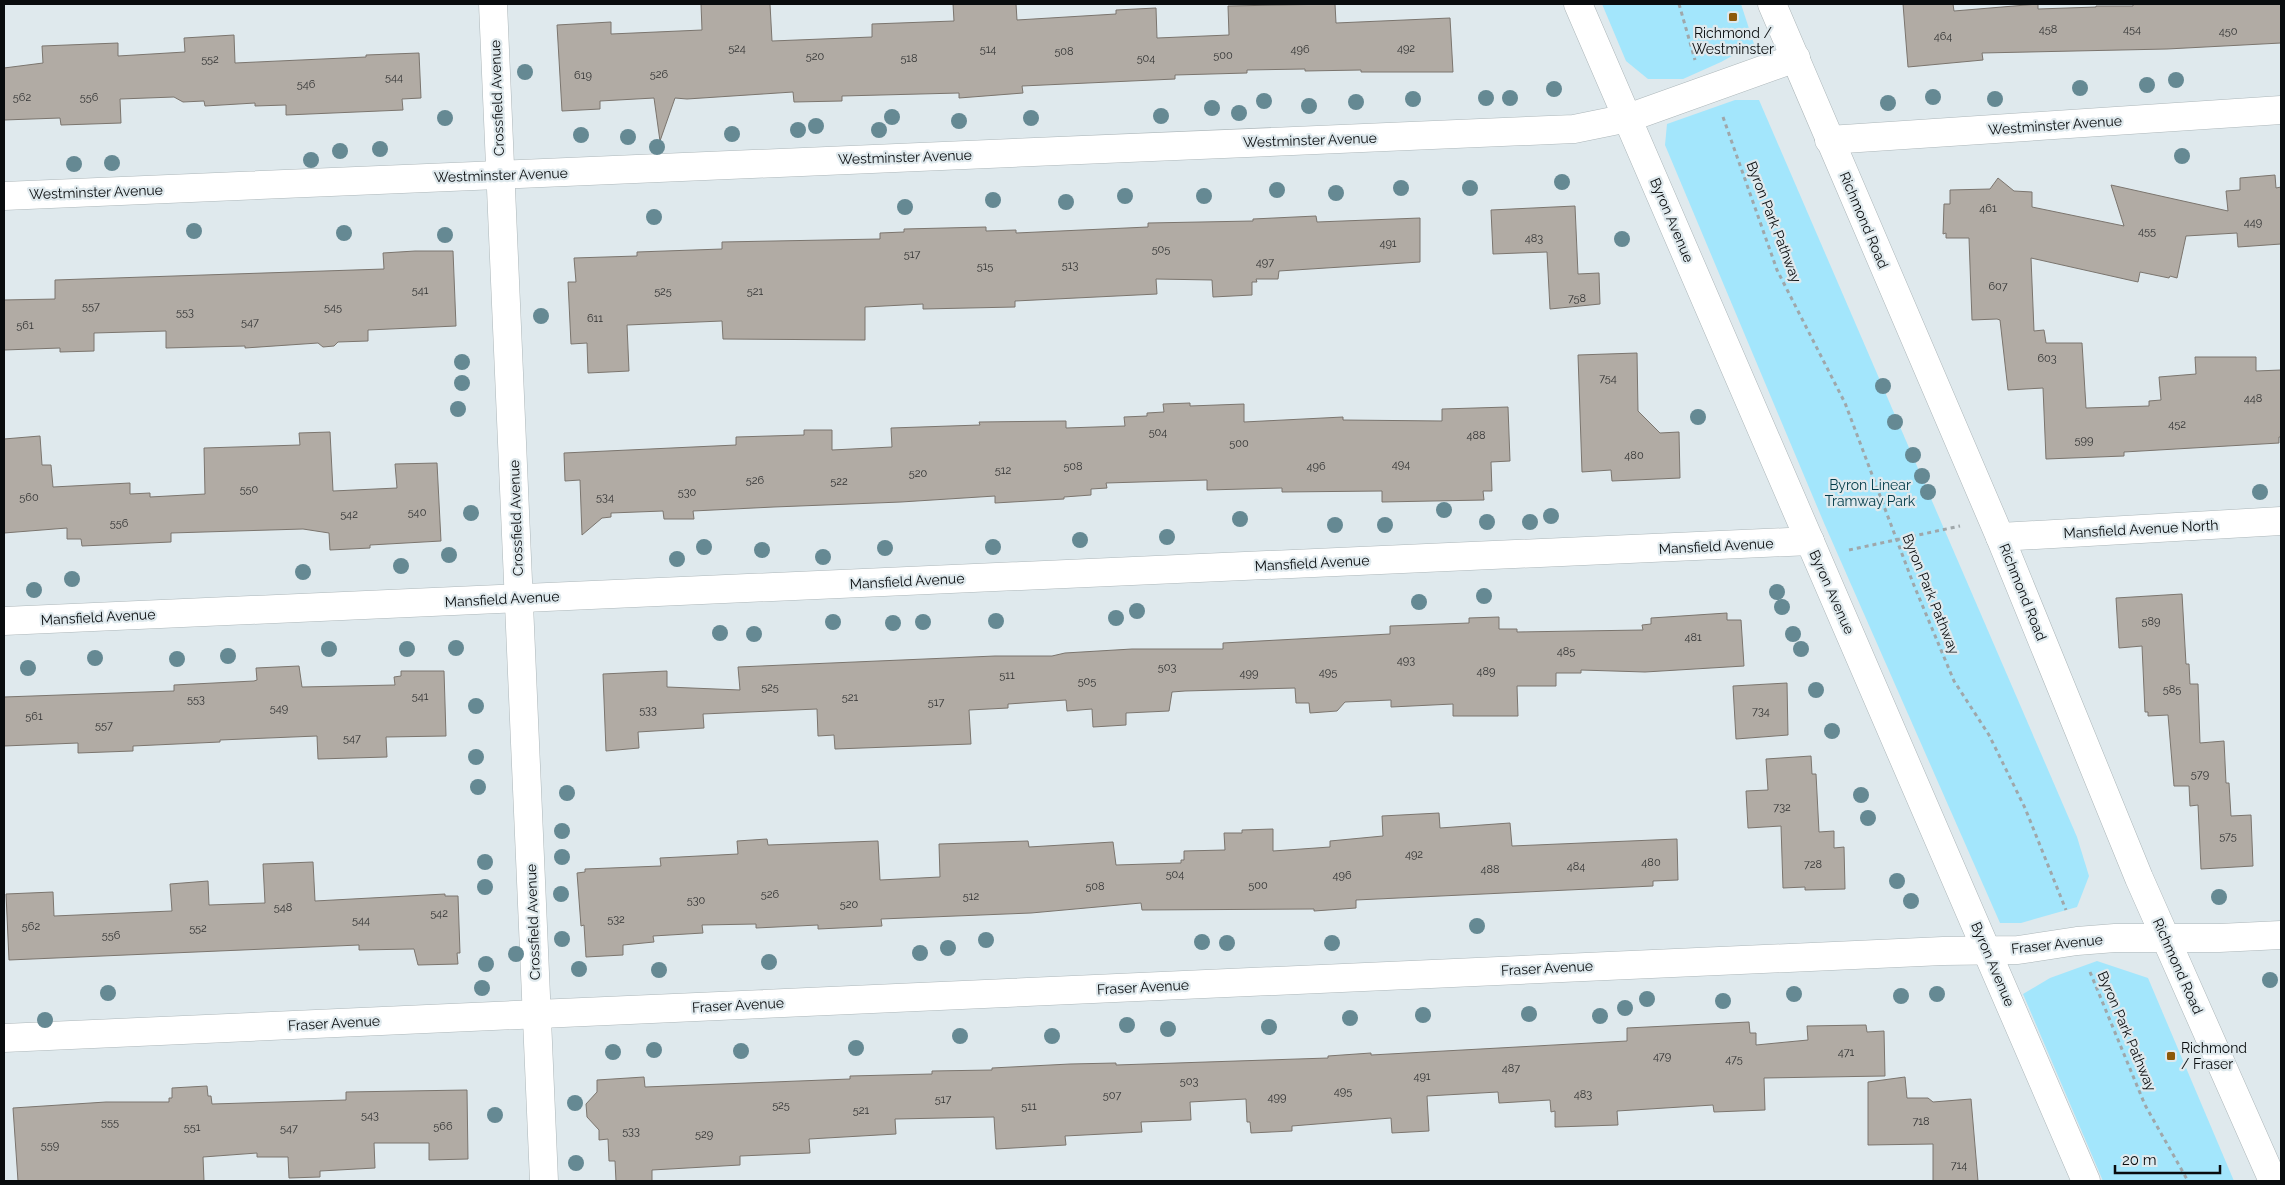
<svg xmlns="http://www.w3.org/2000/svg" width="2285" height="1185" font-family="Raleway,sans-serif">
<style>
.green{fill:#a3e6fc}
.building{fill:#b1aba4;stroke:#7b756e}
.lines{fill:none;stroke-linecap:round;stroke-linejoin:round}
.street-casing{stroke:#acb6b9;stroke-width:29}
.secondary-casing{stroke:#acb6b9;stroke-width:29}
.path{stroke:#9fa7aa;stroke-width:3;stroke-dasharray:4 4;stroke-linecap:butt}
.street{stroke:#fff;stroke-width:28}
.secondary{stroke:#fff;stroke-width:28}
.tree{fill:#658993}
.poi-dot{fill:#8d5809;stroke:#dfe9ed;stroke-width:2}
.labels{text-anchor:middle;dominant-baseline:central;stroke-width:4.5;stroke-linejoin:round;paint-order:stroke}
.number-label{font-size:11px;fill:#333434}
.poi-label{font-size:14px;fill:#090c0e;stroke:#dfe9ed}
.street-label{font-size:14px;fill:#090c0e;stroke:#dfe9ed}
.park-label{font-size:14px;fill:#023b49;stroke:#dfe9ed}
</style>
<rect width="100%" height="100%" fill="#dfe9ed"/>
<g class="green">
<path d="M1602 4H1741L1754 44 1721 62 1683 79H1648L1626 61Z"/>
<path d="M1735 100H1759L2077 837 2089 876 2077 907 2021 923H2000L1824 523 1665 145 1667 124Z"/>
<path d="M2097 961 2148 978 2234 1181H2103L2023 994 2050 978Z"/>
</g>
<g class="building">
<path d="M701 4H770L772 41 872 37V24L954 21 953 4H1016L1017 20 1116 14V10L1156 8 1157 38 1229 35 1228 6 1335 4 1336 23 1450 18 1453 72H1361V70L1305 71V69L1247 70V73L1175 75V79L1022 86 1023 93 959 98V93L842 96V101L794 102 793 92 687 99 675 98 660 141 654 98 600 101V109L562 111 557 25 611 22V34L702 30Z"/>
<path d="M1903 4H1953L1954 11 2038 4V9L2096 7V6H2133V4H2281V43L2167 49 1982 53 1983 60 1908 67Z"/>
<path d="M234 35 235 63 366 57V55L419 53 421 98 402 99 403 110 286 115V105L255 106V103L205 106 204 101 183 102 174 97 120 99 121 123 61 125 60 118 4 120V68L43 63 42 46 118 43V56L185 52 184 38Z"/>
<path d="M2275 175 2276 188 2281 187V244L2238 247 2237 233 2186 236 2177 278 2170 276 2169 278 2140 272 2138 282 2031 258 2034 331 2044 330 2046 343H2082L2086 408 2149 406V401L2161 400 2159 377 2196 374 2195 357H2256V371L2281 370V437H2279V443L2124 452V456L2046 459 2043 388 2008 390 2000 320 1997 319 1972 320 1969 238H1946V233L1943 234 1944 204H1950V190L1990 189 1998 178 2014 191 2032 192V207L2124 226 2111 185 2228 211 2226 191 2240 190V178Z"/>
<path d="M1575 206 1578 274 1599 273 1600 304 1550 309 1547 252 1493 254 1491 210Z"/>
<path d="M1316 216 1317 222 1420 218V262L1279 271 1278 279H1256L1257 282H1252V295L1213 297 1212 280 1156 279 1157 294 1015 301V307L923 309V304L865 307V340L723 339 722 321 627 325 629 371 588 373 587 343 571 344 568 282H576L574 258 637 256V252L722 249V242L880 239V233L904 232V229L986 227V231L1016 230V233L1148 227V223L1253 221V219Z"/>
<path d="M415 251H453L456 326 368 330V341L338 342 334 346 323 347 318 343 245 348V346L166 348V331L94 333V351L60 352V348L4 350V300L55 299V280L384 269 383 253Z"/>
<path d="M1637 353 1638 411 1660 433 1679 432 1680 478 1612 481 1611 470 1582 472 1578 355Z"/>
<path d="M1190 403V406L1244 404V422L1343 417V420L1442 421V409L1508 407 1510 461 1491 462 1492 491H1483L1484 500 1382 502V491L1282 492V488L1207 490V480L1106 483 1107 488 1091 489V495L1064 497V499L995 503V496L901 502 774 507 693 511 694 519H664L663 511 611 513V517L602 518 582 535 580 480 565 481 564 453 736 445V437L804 435V430H832V450L892 447 891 428 980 425 979 422 1066 421V428L1125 426 1124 417 1147 416V413L1164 412 1163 404Z"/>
<path d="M330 432 333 491 397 488 395 464 437 463 441 541 370 545V548L330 550 329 533 303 529 171 533V542L82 546 81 539H67V528L4 533V439L40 436 42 465H51L53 487 130 483V494L150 493V497L205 494 204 448 300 445 299 433Z"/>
<path d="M2182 594 2186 664H2189L2190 684H2198L2200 743 2224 741 2226 783H2229L2231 816 2251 815 2253 866 2201 869 2198 805 2190 806 2189 786H2174L2168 715 2148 716V712H2145L2142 646 2119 648 2116 598Z"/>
<path d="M1727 613V620H1741L1744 666 1645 672 1581 670V673H1556V686H1517L1518 716H1453V704L1391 707V700L1345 702 1337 711 1310 713 1309 703H1296L1295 688 1185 691 1172 692 1169 711 1126 713V725L1093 727 1092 709 1067 711 1066 700 1008 704V708L969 710 971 744 835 749 834 735 818 736 817 709 703 714 704 728 638 732 639 748 606 751 603 674 667 671V687L740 690 738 667 995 656H1052L1065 653 1132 649H1223V643L1390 634V626L1469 623V618L1499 617V629H1517V632L1643 630 1642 625 1651 624V618Z"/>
<path d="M299 666 302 687 395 685 394 677 401 676V671H444L446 736 386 737 387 757 318 759 317 736 220 740V742L133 746V751L78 753V743L4 746V697L174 691V685L254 681 257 680 256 668Z"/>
<path d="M1787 683 1788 735 1736 739 1733 686Z"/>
<path d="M1811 756 1812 774H1816L1819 832 1834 831V848L1844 847 1845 889 1805 890V887L1783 888 1781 826 1748 828 1746 791 1768 790 1766 759Z"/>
<path d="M1439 813 1440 828 1510 823 1512 846 1677 839 1678 880 1653 881V886L1356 900V908L1314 911V909L1142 910 1141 903 1031 913 881 919 882 926 818 929V925L756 928V924L702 925 703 933 653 936 654 942 623 945V955L586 957 584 925 581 926 577 873 585 872V869L661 866 660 858 738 854 737 841 767 839 768 845 878 841 880 880 940 877 939 844 1028 841 1029 847 1113 842 1116 865 1181 863V860H1184V851L1225 850 1224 833H1242V830L1273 829V851L1330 847V841L1383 836 1382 816Z"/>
<path d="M313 862 315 901 445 894V896H458L460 953H457L458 964 418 965 414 949 359 950V945L9 960 6 894 53 892 54 916 172 911 170 884 208 881 209 905 265 903 263 864Z"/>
<path d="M1749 1022 1750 1033H1756V1045L1808 1040 1807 1026 1866 1025 1867 1032 1884 1031 1885 1076 1764 1078 1765 1110 1714 1112 1713 1105 1617 1111 1618 1125 1555 1127V1111L1551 1112 1550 1100 1499 1103 1498 1092 1427 1096 1429 1131 1392 1133 1391 1118 1292 1126V1131L1251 1133 1250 1122H1247L1246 1099 1190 1102 1191 1120 1141 1122 1142 1132 1065 1136 1066 1145 996 1149 994 1117 895 1119 896 1134 809 1139 810 1153 740 1156V1165L652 1170V1181H616L615 1161H609L608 1139 599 1140V1130L587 1117 586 1104 597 1092V1080L644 1077 645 1087 850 1079V1076L932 1074V1071L992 1070V1068L1070 1064 1116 1063V1065L1328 1058V1056L1371 1053V1055L1627 1041V1028Z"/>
<path d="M1905 1077 1907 1098H1928L1933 1102 1971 1099 1978 1181H1933V1144L1868 1145V1082Z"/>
<path d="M207 1086 208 1096H211L212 1104 346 1100V1092L467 1090 468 1159 429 1160V1143H374L375 1168 320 1171V1177L289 1178 288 1157H257V1153L203 1157 204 1181H18L13 1108 106 1102H169V1098H172V1088Z"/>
</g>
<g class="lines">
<defs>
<g id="street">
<path d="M493 4 544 1181"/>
<path d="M1829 140 2281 110"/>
<path d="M4 196 1574 129 1628 118 1796 58"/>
<path d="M2000 537 2281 521"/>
<path d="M4 621 1810 541"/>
<path d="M4 1038 1943 951 2018 950 2077 941 2115 938H2219L2281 935"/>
</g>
<g id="secondary">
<path d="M1578 4 2086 1181"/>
<path d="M1772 4 2000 537 2139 878 2273 1181"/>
</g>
</defs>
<use href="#street" class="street-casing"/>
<use href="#secondary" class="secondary-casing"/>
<g class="path">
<path d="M1679 4 1695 60"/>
<path d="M1723 117 1777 270 1845 403 1913 583 1954 681 1989 735 2025 808 2066 910"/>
<path d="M1849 550 1960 526"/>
<path d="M2090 972 2145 1105 2188 1181"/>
</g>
<use href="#street" class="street"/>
<use href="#secondary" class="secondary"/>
</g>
<g class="tree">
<circle cx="525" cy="72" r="8"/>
<circle cx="2176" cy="80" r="8"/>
<circle cx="2147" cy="85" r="8"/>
<circle cx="2080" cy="88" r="8"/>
<circle cx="1554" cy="89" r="8"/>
<circle cx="1933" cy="97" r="8"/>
<circle cx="1486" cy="98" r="8"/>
<circle cx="1510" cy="98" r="8"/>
<circle cx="1413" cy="99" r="8"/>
<circle cx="1995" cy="99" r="8"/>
<circle cx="1264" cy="101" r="8"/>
<circle cx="1356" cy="102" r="8"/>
<circle cx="1888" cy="103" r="8"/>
<circle cx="1309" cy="106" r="8"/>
<circle cx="1212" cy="108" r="8"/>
<circle cx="1239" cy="113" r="8"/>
<circle cx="1161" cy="116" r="8"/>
<circle cx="892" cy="117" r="8"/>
<circle cx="445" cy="118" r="8"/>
<circle cx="1031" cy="118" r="8"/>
<circle cx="959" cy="121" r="8"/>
<circle cx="816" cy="126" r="8"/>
<circle cx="798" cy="130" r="8"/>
<circle cx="879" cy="130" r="8"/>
<circle cx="732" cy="134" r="8"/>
<circle cx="581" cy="135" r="8"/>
<circle cx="628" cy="137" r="8"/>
<circle cx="657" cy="147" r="8"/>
<circle cx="380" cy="149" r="8"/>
<circle cx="340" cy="151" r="8"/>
<circle cx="2182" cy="156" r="8"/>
<circle cx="311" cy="160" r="8"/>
<circle cx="112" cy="163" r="8"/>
<circle cx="74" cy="164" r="8"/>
<circle cx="1562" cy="182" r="8"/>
<circle cx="1401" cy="188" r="8"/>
<circle cx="1470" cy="188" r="8"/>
<circle cx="1277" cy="190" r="8"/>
<circle cx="1336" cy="193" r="8"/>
<circle cx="1125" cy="196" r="8"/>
<circle cx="1204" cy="196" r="8"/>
<circle cx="993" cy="200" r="8"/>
<circle cx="1066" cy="202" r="8"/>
<circle cx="905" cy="207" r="8"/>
<circle cx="654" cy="217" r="8"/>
<circle cx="194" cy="231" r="8"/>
<circle cx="344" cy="233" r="8"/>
<circle cx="445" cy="235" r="8"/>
<circle cx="1622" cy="239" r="8"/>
<circle cx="541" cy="316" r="8"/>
<circle cx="462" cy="362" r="8"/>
<circle cx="462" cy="383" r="8"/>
<circle cx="1883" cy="386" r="8"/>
<circle cx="458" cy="409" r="8"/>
<circle cx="1698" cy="417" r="8"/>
<circle cx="1895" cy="422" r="8"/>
<circle cx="1913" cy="455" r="8"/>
<circle cx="1922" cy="476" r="8"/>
<circle cx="1928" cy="492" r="8"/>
<circle cx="2260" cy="492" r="8"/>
<circle cx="1444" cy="510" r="8"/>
<circle cx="471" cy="513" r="8"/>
<circle cx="1551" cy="516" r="8"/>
<circle cx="1240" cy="519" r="8"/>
<circle cx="1487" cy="522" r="8"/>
<circle cx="1530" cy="522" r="8"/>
<circle cx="1335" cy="525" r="8"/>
<circle cx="1385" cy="525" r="8"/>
<circle cx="1167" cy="537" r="8"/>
<circle cx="1080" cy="540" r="8"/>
<circle cx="704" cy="547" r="8"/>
<circle cx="993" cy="547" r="8"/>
<circle cx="885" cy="548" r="8"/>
<circle cx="762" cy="550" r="8"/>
<circle cx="449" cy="555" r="8"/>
<circle cx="823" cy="557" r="8"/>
<circle cx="677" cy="559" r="8"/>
<circle cx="401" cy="566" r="8"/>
<circle cx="303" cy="572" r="8"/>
<circle cx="72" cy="579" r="8"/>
<circle cx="34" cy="590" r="8"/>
<circle cx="1777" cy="592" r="8"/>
<circle cx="1484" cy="596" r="8"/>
<circle cx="1419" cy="602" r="8"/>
<circle cx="1782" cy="607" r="8"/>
<circle cx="1137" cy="611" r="8"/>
<circle cx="1116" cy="618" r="8"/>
<circle cx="996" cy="621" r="8"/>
<circle cx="833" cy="622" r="8"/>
<circle cx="923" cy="622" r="8"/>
<circle cx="893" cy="623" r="8"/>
<circle cx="720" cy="633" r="8"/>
<circle cx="754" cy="634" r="8"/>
<circle cx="1793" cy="634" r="8"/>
<circle cx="456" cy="648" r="8"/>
<circle cx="329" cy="649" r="8"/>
<circle cx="407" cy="649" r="8"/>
<circle cx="1801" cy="649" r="8"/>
<circle cx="228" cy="656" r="8"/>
<circle cx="95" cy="658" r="8"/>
<circle cx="177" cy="659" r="8"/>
<circle cx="28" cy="668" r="8"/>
<circle cx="1816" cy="690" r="8"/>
<circle cx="476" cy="706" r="8"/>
<circle cx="1832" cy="731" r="8"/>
<circle cx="476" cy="757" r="8"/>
<circle cx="478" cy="787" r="8"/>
<circle cx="567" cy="793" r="8"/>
<circle cx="1861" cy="795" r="8"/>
<circle cx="1868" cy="818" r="8"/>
<circle cx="562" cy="831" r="8"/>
<circle cx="562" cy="857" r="8"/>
<circle cx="485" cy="862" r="8"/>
<circle cx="1897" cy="881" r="8"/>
<circle cx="485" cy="887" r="8"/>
<circle cx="561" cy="894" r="8"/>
<circle cx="2219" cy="897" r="8"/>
<circle cx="1911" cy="901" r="8"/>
<circle cx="1477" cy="926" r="8"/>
<circle cx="562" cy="939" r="8"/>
<circle cx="986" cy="940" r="8"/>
<circle cx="1202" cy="942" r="8"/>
<circle cx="1227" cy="943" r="8"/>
<circle cx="1332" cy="943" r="8"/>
<circle cx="948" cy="948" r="8"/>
<circle cx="920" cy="953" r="8"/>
<circle cx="516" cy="954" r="8"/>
<circle cx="769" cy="962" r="8"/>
<circle cx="486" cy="964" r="8"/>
<circle cx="579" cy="969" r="8"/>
<circle cx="659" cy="970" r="8"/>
<circle cx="2270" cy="980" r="8"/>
<circle cx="482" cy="988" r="8"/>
<circle cx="108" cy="993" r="8"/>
<circle cx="1794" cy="994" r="8"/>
<circle cx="1937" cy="994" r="8"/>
<circle cx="1901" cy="996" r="8"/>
<circle cx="1647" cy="999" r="8"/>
<circle cx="1723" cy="1001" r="8"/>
<circle cx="1625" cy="1008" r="8"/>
<circle cx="1529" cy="1014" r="8"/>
<circle cx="1423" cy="1015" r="8"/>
<circle cx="1600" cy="1016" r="8"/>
<circle cx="1350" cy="1018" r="8"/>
<circle cx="45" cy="1020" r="8"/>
<circle cx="1127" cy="1025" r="8"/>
<circle cx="1269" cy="1027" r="8"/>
<circle cx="1168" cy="1029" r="8"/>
<circle cx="960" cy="1036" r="8"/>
<circle cx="1052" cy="1036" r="8"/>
<circle cx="856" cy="1048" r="8"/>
<circle cx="654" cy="1050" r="8"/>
<circle cx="741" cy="1051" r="8"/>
<circle cx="613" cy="1052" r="8"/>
<circle cx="575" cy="1103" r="8"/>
<circle cx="495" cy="1115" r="8"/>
<circle cx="576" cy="1163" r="8"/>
</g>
<g class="poi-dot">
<rect x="1728" y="12" width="10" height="10" rx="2.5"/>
<rect x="2166" y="1051" width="10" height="10" rx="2.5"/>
</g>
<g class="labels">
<g class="number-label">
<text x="2048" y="29">458</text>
<text x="2132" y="29">454</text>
<text x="2228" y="31">450</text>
<text x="1943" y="36">464</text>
<text x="737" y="48">524</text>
<text x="1406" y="48">492</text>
<text x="988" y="49">514</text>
<text x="1300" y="49">496</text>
<text x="1064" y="51">508</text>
<text x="1223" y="55">500</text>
<text x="815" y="56">520</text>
<text x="909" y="58">518</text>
<text x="1146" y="58">504</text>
<text x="210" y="59">552</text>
<text x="659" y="74">526</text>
<text x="583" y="75">619</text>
<text x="394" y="77">544</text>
<text x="306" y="84">546</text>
<text x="22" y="97">562</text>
<text x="89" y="97">556</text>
<text x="1988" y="208">461</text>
<text x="2253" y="222">449</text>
<text x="2147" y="231">455</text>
<text x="1534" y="238">483</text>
<text x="1388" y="243">491</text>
<text x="1161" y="249">505</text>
<text x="912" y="254">517</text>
<text x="1265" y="262">497</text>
<text x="1070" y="265">513</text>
<text x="985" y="266">515</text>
<text x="1998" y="286">607</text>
<text x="420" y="290">541</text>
<text x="663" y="291">525</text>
<text x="755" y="291">521</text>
<text x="1577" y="298">758</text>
<text x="91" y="306">557</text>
<text x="333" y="307">545</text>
<text x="185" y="312">553</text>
<text x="595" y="318">611</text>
<text x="250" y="322">547</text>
<text x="25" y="325">561</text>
<text x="2047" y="358">603</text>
<text x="1608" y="378">754</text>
<text x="2253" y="398">448</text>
<text x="2177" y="424">452</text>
<text x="1158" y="432">504</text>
<text x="1476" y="435">488</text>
<text x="2084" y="440">599</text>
<text x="1239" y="443">500</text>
<text x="1634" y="455">480</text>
<text x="1401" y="464">494</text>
<text x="1073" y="466">508</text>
<text x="1316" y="466">496</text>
<text x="1003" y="470">512</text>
<text x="918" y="473">520</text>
<text x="755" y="480">526</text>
<text x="839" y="481">522</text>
<text x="249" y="489">550</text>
<text x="687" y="492">530</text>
<text x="29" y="497">560</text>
<text x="605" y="497">534</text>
<text x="417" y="512">540</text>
<text x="349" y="514">542</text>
<text x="119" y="523">556</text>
<text x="2151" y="621">589</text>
<text x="1693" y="637">481</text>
<text x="1566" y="651">485</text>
<text x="1406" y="660">493</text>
<text x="1167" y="667">503</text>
<text x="1486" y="671">489</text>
<text x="1328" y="672">495</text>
<text x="1249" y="673">499</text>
<text x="1007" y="675">511</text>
<text x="1087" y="681">505</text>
<text x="770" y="687">525</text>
<text x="2172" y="689">585</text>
<text x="420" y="696">541</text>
<text x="850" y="697">521</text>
<text x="196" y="699">553</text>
<text x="936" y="702">517</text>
<text x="279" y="708">549</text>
<text x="648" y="710">533</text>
<text x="1761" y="711">734</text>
<text x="34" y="716">561</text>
<text x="104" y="725">557</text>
<text x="352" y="738">547</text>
<text x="2200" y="774">579</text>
<text x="1782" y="807">732</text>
<text x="2228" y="836">575</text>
<text x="1414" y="854">492</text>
<text x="1651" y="862">480</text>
<text x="1813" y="864">728</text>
<text x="1576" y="866">484</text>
<text x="1490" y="869">488</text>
<text x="1175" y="874">504</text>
<text x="1342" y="875">496</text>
<text x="1258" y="885">500</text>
<text x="1095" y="886">508</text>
<text x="770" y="894">526</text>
<text x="971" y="896">512</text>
<text x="696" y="900">530</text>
<text x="849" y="904">520</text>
<text x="283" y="907">548</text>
<text x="439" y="913">542</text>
<text x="616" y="919">532</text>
<text x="361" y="920">544</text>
<text x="31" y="926">562</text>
<text x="198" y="928">552</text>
<text x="111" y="935">556</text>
<text x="1846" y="1052">471</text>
<text x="1662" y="1056">479</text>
<text x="1734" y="1059">475</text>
<text x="1511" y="1068">487</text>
<text x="1422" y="1076">491</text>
<text x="1189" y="1081">503</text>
<text x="1343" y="1091">495</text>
<text x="1583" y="1094">483</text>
<text x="1112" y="1095">507</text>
<text x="1277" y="1097">499</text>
<text x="943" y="1099">517</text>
<text x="781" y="1105">525</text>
<text x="1029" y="1106">511</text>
<text x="861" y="1110">521</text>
<text x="370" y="1115">543</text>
<text x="1921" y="1121">718</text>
<text x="110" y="1122">555</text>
<text x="443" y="1126">566</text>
<text x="192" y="1127">551</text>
<text x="289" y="1128">547</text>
<text x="631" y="1131">533</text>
<text x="704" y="1134">529</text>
<text x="50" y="1145">559</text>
<text x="1959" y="1165">714</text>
</g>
<g class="poi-label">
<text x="1733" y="33">Richmond /<tspan x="1733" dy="16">Westminster</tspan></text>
<text x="2181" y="1048" text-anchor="start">Richmond<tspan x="2181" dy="16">/ Fraser</tspan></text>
</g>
<g class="street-label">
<text transform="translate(497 98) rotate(-92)">Crossfield Avenue</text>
<text transform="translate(2055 125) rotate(-4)">Westminster Avenue</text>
<text transform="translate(1310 140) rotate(-2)">Westminster Avenue</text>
<text transform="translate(905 157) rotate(-2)">Westminster Avenue</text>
<text transform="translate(501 175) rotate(-2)">Westminster Avenue</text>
<text transform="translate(96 192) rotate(-2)">Westminster Avenue</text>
<text transform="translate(1672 220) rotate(67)">Byron Avenue</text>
<text transform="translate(1864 220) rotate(67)">Richmond Road</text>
<text transform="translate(1774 222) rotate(69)">Byron Park Pathway</text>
<text transform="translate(516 518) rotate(-92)">Crossfield Avenue</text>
<text transform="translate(2141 529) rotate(-3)">Mansfield Avenue North</text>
<text transform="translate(1716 546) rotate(-3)">Mansfield Avenue</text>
<text transform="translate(1312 563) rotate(-3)">Mansfield Avenue</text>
<text transform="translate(907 581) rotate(-3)">Mansfield Avenue</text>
<text transform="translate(1832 592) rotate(66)">Byron Avenue</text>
<text transform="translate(2023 592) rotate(68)">Richmond Road</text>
<text transform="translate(1931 594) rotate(68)">Byron Park Pathway</text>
<text transform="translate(502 599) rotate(-3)">Mansfield Avenue</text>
<text transform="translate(98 617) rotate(-3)">Mansfield Avenue</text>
<text transform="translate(533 922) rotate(-92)">Crossfield Avenue</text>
<text transform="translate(2057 944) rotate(-6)">Fraser Avenue</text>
<text transform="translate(1993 964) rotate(67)">Byron Avenue</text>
<text transform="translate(2178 966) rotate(66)">Richmond Road</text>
<text transform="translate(1547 968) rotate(-3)">Fraser Avenue</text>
<text transform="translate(1143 987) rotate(-3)">Fraser Avenue</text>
<text transform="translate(738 1005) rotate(-3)">Fraser Avenue</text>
<text transform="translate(334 1023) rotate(-3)">Fraser Avenue</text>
<text transform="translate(2127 1031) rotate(67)">Byron Park Pathway</text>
</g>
<g class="park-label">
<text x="1870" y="485">Byron Linear<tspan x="1870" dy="16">Tramway Park</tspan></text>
</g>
</g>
<rect width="2285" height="1185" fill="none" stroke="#090c0e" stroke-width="10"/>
<path d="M2115 1165v8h105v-8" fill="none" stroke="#090c0e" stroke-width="2.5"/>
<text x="2122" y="1165" font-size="15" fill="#090c0e" stroke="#dfe9ed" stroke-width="4" paint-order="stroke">20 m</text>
</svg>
